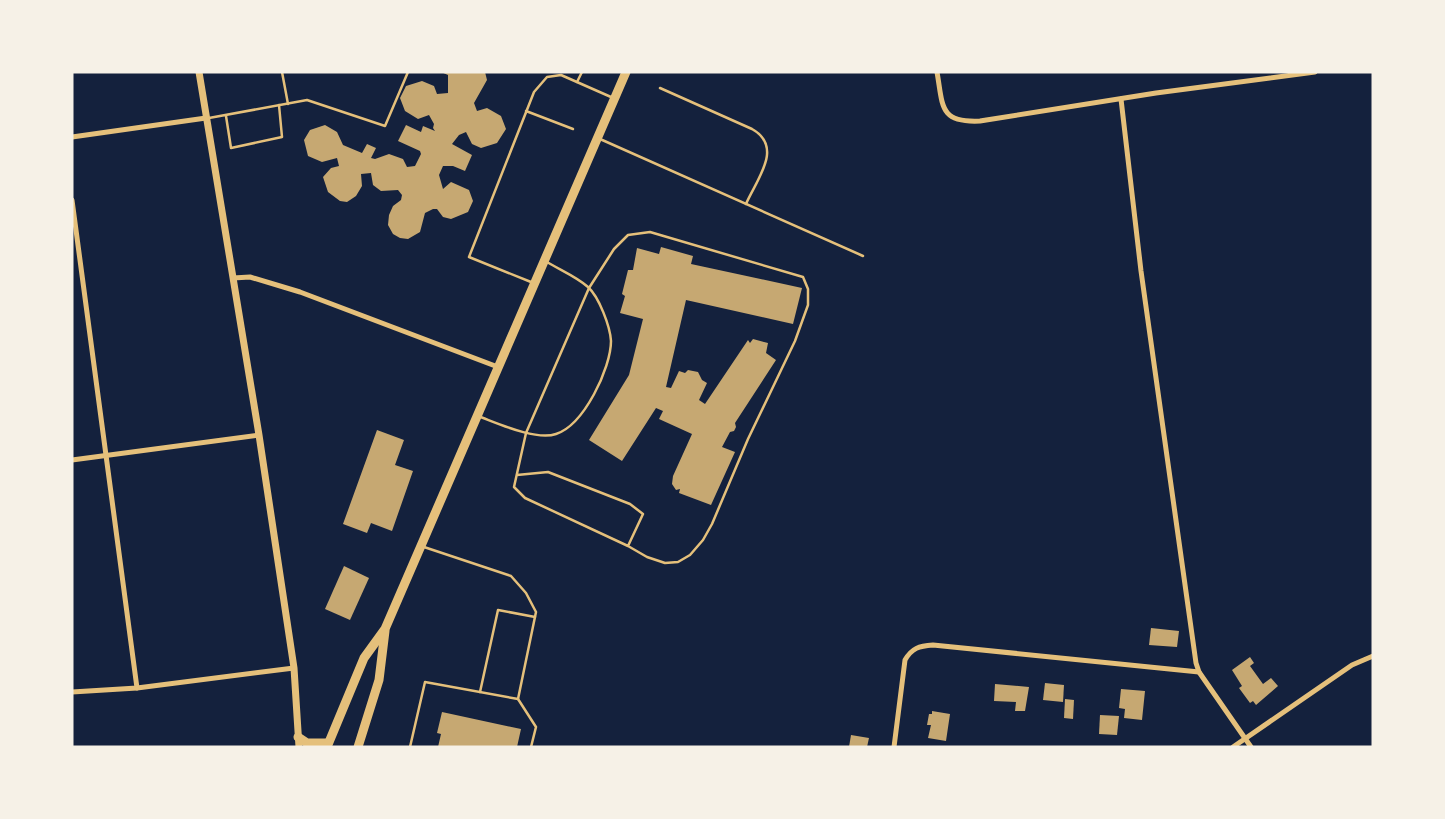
<svg xmlns="http://www.w3.org/2000/svg" width="1445" height="819" font-family="'Fira Sans',sans-serif">
<style>
.building{fill:#c6a872}
.lines{fill:none;stroke-linecap:round;stroke-linejoin:round}
.service{stroke:#e5c07b;stroke-width:2.5}
.minor{stroke:#e5c07b;stroke-width:5}
.tertiary{stroke:#e5c07b;stroke-width:7}
.primary{stroke:#e5c07b;stroke-width:9}
</style>
<rect width="100%" height="100%" fill="#14213d"/>
<g class="building">
<path d="M441 72H485L487 80 474 103 477 111 487 108 501 116 506 129 497 143 481 148 472 144 466 132 459 135 452 144 472 155 465 171 453 166H443L439 175 443 189 451 182 469 190 473 201 468 212 451 219 443 217 437 209H433L425 213 420 232 408 239 400 238 393 234 388 225 389 215 393 206 401 200 402 195 398 190 381 191 373 185 371 173 361 174 362 186 356 196 347 202 340 201 328 192 323 177 331 168 339 166 337 158 322 162 308 156 304 140 310 130 325 125 337 132 343 145 362 153 367 144 376 148 371 158 375 159 389 154 403 159 407 167 415 166 421 154 420 151 398 141 406 125 421 132 423 126 435 131 433 128 434 124 429 115 418 119 405 111 400 98 406 86 422 81 434 86 437 94 448 93V75Z"/>
<path d="M661 247 693 256 691 264 802 288 793 324 686 300 666 387 671 388 679 371 685 373 688 370 698 372 702 380 707 383 699 400 705 404 748 340 750 343 753 339 768 343 766 353 776 360 735 423 736 427 734 431 730 432 722 447 735 452 711 505 679 493 680 489 676 490 672 484 673 476 692 434 659 419 663 411 656 408 622 461 589 440 629 375 643 319 620 313 625 296 622 294 628 270H633L637 248 659 254Z"/>
<path d="M377 430 404 440 395 465 413 471 392 531 371 523 367 533 343 524Z"/>
<path d="M344 566 369 578 350 620 325 609Z"/>
<path d="M1151 628 1179 631 1177 647 1149 645Z"/>
<path d="M1250 657 1254 663 1250 666 1263 684 1271 678 1278 686 1256 705 1253 701 1250 703 1239 688 1242 686 1232 670Z"/>
<path d="M1045 683 1064 685 1063 702 1043 700Z"/>
<path d="M995 684 1029 687 1025 711H1015L1016 702 994 701Z"/>
<path d="M1121 689 1145 691 1142 720 1124 718 1125 709 1119 708Z"/>
<path d="M1065 699 1074 700 1073 719 1064 718Z"/>
<path d="M932 711 950 714 946 741 928 738 931 725H927L929 714H932Z"/>
<path d="M442 712 521 729 517 747H438L441 734 437 733Z"/>
<path d="M1100 715 1119 716 1117 735 1099 734Z"/>
<path d="M851 735 869 738 867 747H849Z"/>
</g>
<g class="lines">
<g class="service">
<path d="M282 72 288 104"/>
<path d="M577 82 582 72"/>
<path d="M660 88 752 129C784 147 757 179 746 204"/>
<path d="M526 111 573 129"/>
<path d="M226 116 231 148 282 137 279 105"/>
<path d="M209 118 307 100 385 126 408 72"/>
<path d="M600 139 863 256"/>
<path d="M531 282 469 257 534 92 547 77 561 75 611 97"/>
<path d="M478 416C497 423 536 441 556 434 584 425 611 368 611 341 610 326 599 297 588 287 577 277 560 270 547 262"/>
<path d="M517 475 548 472 630 504 643 514 628 546 525 498 514 487 526 433 589 288 614 249 628 235 650 232 803 277 808 289V305L795 341 748 439 712 524 703 540 690 555 678 562 665 563 647 557 628 546"/>
<path d="M424 547 511 576 526 593 536 612 518 699 536 727 531 747"/>
<path d="M480 692 498 610 535 617"/>
<path d="M410 747 425 682 518 699"/>
</g>
<g class="minor">
<path d="M937 72C943 106 939 123 980 121L1156 93 1315 72"/>
<path d="M1121 99 1141 271 1196 663 1199 672 1251 747"/>
<path d="M72 137 206 118"/>
<path d="M72 200 137 688"/>
<path d="M233 278 250 277 300 292 498 367"/>
<path d="M72 460 259 435"/>
<path d="M72 692 137 688 294 668"/>
<path d="M894 747 905 660C912 648 919 646 933 645L1199 672"/>
<path d="M1233 747 1352 665 1373 656"/>
</g>
<path class="tertiary" d="M199 72 259 435 294 668 299 747"/>
<g class="primary">
<path d="M298 737 307 743H328"/>
<path d="M327 747 364 658 385 629 626 72"/>
<path d="M358 747 379 680 385 631"/>
</g>
</g>
<rect width="1445" height="819" fill="none" stroke="#f6f1e7" stroke-width="147"/>
</svg>
